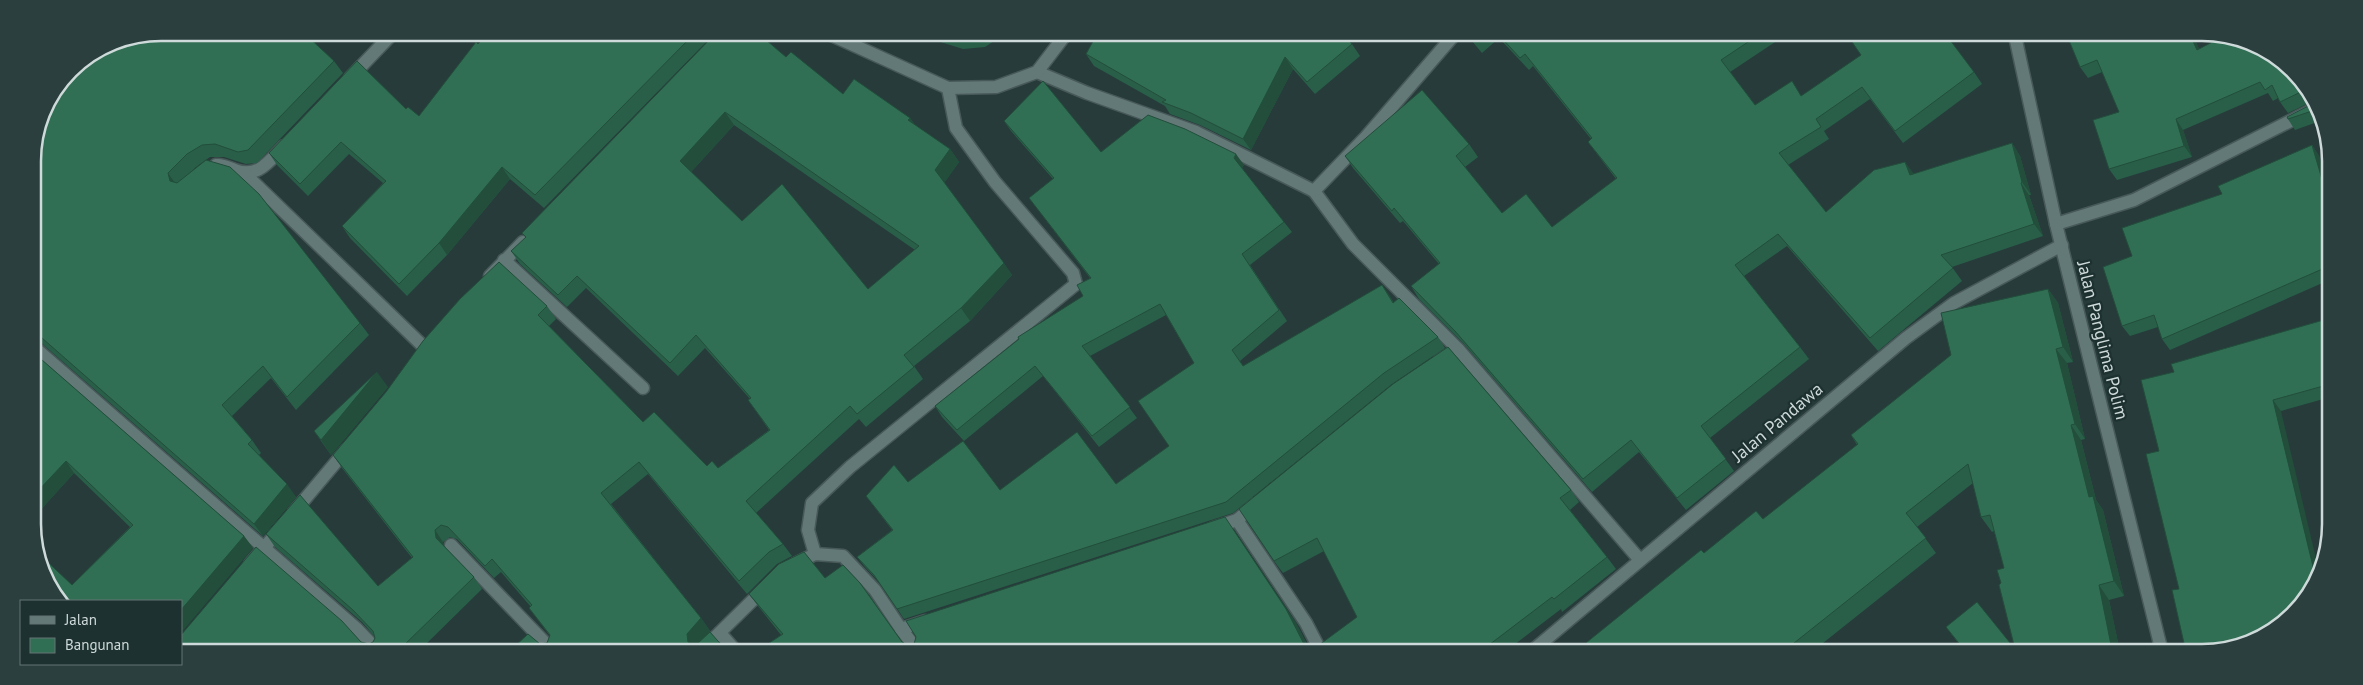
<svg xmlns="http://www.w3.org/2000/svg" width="2363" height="685" font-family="'PT Sans',sans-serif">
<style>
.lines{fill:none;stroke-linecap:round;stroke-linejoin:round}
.minor-casing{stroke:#485959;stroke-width:15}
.tertiary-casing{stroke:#485959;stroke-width:15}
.minor{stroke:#637978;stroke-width:12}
.tertiary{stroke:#637978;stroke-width:12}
.wall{fill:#295f48;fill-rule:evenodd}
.shaded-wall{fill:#224e3b}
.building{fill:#306f54;stroke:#224e3b;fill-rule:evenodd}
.labels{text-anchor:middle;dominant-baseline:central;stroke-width:4.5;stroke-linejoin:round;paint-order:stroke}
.street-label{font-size:18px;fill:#cedad9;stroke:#1d3130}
.rim{fill:none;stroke:#cedad9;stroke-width:2.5}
</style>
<rect width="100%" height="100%" fill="#273b3b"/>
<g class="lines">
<defs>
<g id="minor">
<path d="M1454 35 1366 137 1314 191 1353 244 1458 349 1640 560"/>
<path d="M1037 72 1087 93 1196 132 1314 191"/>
<path d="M350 78 393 33"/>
<path d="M216 165C223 164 229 168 235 170 258 179 269 161 284 146"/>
<path d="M245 174 425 348"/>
<path d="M2056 224 2134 200 2314 109"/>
<path d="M504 260 643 388"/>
<path d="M490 276 523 242"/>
<path d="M34 347 356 628 376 649"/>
<path d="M1439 361 1458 349"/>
<path d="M294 512 347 449"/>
<path d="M1237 520 1306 623 1320 650"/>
<path d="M1213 528 1237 520 1256 504"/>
<path d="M451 545 551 649"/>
<path d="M815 554 808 530 812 503 850 467 1076 284 1073 273 995 182 956 128 948 88"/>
<path d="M250 564 281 528"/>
<path d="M795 564 815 554 843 556 875 590 901 629 925 621"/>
<path d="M901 629 917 650"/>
<path d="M720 633 734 649"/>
<path d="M704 648 764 589"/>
<path d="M1532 651 1906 338 1954 303 2062 245"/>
</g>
<g id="tertiary">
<path d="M829 34 948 88 996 87 1037 72 1066 34"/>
<path d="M2015 36 2056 224 2162 652"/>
</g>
</defs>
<use href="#minor" class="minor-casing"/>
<use href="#tertiary" class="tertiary-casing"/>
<use href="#minor" class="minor"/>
<use href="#tertiary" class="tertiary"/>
</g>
<g class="wall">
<path d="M315 33 310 38 334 61 343 73 257 163 246 164 224 157H210L196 167 188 175 360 323 369 335 296 410 271 378 232 416 252 440 261 453 259 455 296 497 263 536 39 341 34 340 33 154Z"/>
<path d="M488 33 710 34 712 36 544 208 510 179 447 255 407 296 350 238 342 226 383 183 349 154 308 196 277 165 269 153 406 109 419 116Z"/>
<path d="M926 34H1002L1003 35 985 47 963 49 934 40Z"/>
<path d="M1467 35 1784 36 1730 72 1755 105 1802 95 1974 72 1982 84 1903 143 1870 99 1824 131 1829 139 1788 165 1826 212 1914 174 2012 143 2020 156 2031 195H2029L2043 236 1952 267 1962 281 1878 351 1787 246 1744 276 1800 347 1809 359 1710 438 1734 471 1686 510 1639 452 1592 492 1464 344 1419 299 1411 286 1439 264 1403 221 1400 223 1353 168 1345 156 1469 144 1478 157 1465 167 1502 213 1552 227 1616 179 1588 142 1591 139 1533 66 1529 70 1499 38 1482 53Z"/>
<path d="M717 36 786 57 843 94 910 118 915 125 950 149 959 162 944 183 1012 275 970 321 914 366 923 379 866 427 859 419 756 513 783 544 792 556 777 564 747 594 648 474 611 504 701 618 710 631 701 640 540 644 547 643 550 636 529 608 531 607 501 572 494 578 457 539 450 537 443 542 444 546 474 577 482 589 421 649 181 648 361 642 369 644 373 642 375 638 374 636 362 622 275 547 266 534 378 586 412 558 342 468 333 455 547 306 556 319 549 326 643 422 707 466 718 468 769 430 748 400 750 399 705 348 678 376 586 288 567 307 520 264 511 251 526 238 522 233ZM734 125 915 250 868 289 742 221 691 172Z"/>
<path d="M2072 36 2160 37 2162 39 2194 38 2199 49 2298 76 2311 102 2288 113 2280 102 2278 98 2273 101 2268 93 2183 130 2192 157 2117 180 2109 169 2119 112 2102 72 2088 78 2080 67Z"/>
<path d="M1352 44 1360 56 1315 94 1293 69 1251 150 1200 125 1170 114 1165 106 1094 66 1086 54Z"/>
<path d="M2312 104 2320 121 2295 130 2288 119Z"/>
<path d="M1004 121 1101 152 1244 165 1242 168 1284 222 1292 232 1250 265 1287 321 1240 361 1243 366 1382 285 1394 303 1438 337 1445 348 1392 384 1233 513 904 619 881 584 865 567 857 557 892 530 866 496 908 482 1000 490 1116 484 1169 446 1194 363 1166 315 1090 356 1137 418 1099 447 1043 376 964 441 942 417 935 406 1083 296 1090 278 1029 198 1053 179 1011 131Z"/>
<path d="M2312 145 2319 156 2328 186 2327 281 2170 350 2162 339 2158 327 2130 336 2122 326 2132 256 2222 194Z"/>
<path d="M2048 289 2058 303 2073 362 2067 363 2085 439 2081 440 2096 500 2103 510 2124 596 2109 600 2120 652H1965L1946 627 2015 649 2001 583 2004 568 1994 531 1992 532 1981 517 1973 483 1917 527 1936 553 1813 651H1576L1704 553 1763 519 1857 445 1851 435Z"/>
<path d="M2327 319V398L2281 411 2179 589 2159 451 2174 372Z"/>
<path d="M1448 347 1571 490 1579 502 1570 510 1607 557 1616 569 1562 612 1561 609 1506 651 1316 650 1357 617 1324 551 1283 573 1274 561Z"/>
<path d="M34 353 244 536 253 548 72 585 130 527 74 473 35 516Z"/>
<path d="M388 387 331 455 314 431Z"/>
<path d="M825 578 902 642 909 646 1295 621 1310 650 760 649 781 635 758 606 749 594Z"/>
</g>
<g class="shaded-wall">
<path d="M302 33H315L307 41Z"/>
<path d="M2191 37H2192L2194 38 2205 61 2197 50Z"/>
<path d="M1285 57 1293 69 1251 150 1243 139Z"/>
<path d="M725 112 734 125 689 174 680 161Z"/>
<path d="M910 118 918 130 908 120Z"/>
<path d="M2176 119 2183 130 2192 157 2184 146Z"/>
<path d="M2012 143 2020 156 2031 195 2022 182Z"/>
<path d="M2312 145 2319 156 2328 186V200Z"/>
<path d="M950 149 959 162 944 183 935 170Z"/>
<path d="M1236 154 1244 165 1241 169 1234 158Z"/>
<path d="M1905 162 1914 174 1910 175Z"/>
<path d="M502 167 510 179 447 255 439 243Z"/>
<path d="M168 173 177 186 170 181Z"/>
<path d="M2021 183 2029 195 2043 236 2034 224Z"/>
<path d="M1004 263 1012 275 970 321 961 308Z"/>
<path d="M1382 285 1390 296 1400 314 1393 303Z"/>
<path d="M2048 289 2058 303 2073 362 2063 347Z"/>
<path d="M2056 349 2067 363 2085 439 2075 424Z"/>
<path d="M377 372 388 387 331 455 321 440Z"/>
<path d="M2273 400 2281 411 2319 571 2316 579Z"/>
<path d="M2071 425 2081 440 2096 500 2103 510 2124 596 2114 581 2089 497Z"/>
<path d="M66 461 74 473 35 516V494Z"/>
<path d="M287 484 296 497 263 536 254 524Z"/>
<path d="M435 530 443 542 445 550 436 538Z"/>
<path d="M1234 530 1295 621 1310 650H1307Z"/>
<path d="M244 536 253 548 181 633V610Z"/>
<path d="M2099 585 2109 600 2120 652H2114L2112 650Z"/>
<path d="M701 618 710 631 695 646 688 642 687 634Z"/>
</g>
<g class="building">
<path d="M162 32 304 33 334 61 248 150 238 152 215 144 202 145 187 154 168 173 170 181 177 183 206 160 230 167 259 194 360 323 287 397 263 366 222 405 252 440 248 444 287 484 254 524 34 331 33 154 46 105 71 70 113 42Z"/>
<path d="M488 33 694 34 535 195 502 167 439 243 399 284 342 226 386 181 341 142 300 184 269 153 357 61 406 109 408 107 419 116 476 42 478 44Z"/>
<path d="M715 34 717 36 719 34H759L786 57 791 52 843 94 854 79 910 118 908 120 950 149 935 170 1004 263 961 308 904 355 914 367 857 414 850 406 746 501 783 544 769 552 739 581 639 462 601 493 701 618 687 634 688 642 697 644 710 632 725 649H512L528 634 540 644 547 643 550 635 529 608 532 605 492 559 485 566 448 527 441 525 435 530 436 538 474 577 400 649 181 648V635L256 547 342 621 361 642 369 644 373 642 375 638 373 631 353 610 266 534 300 495 378 586 413 557 333 455 386 392 423 341 460 299 499 262 547 306 538 315 643 422 654 412 707 466 712 461 718 468 770 430 748 400 751 398 696 335 670 363 577 276 558 295 511 251 526 237 522 233ZM725 112 919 246 868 289 782 184 742 221 680 161Z"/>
<path d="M946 34H976L955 37Z"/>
<path d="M1097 34 1344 35 1352 44 1307 82 1285 57 1243 139 1191 113 1162 102 1166 100 1086 54Z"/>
<path d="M1469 35H1479L1473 41Z"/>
<path d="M1499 35 1757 36 1721 60 1755 105 1792 81 1801 96 1861 55 1848 36H1947L1974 72 1895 131 1862 87 1816 119 1821 127 1779 153 1826 212 1874 170 1905 162 1910 175 2012 143 2022 182 2021 183 2034 224 1941 255 1953 268 1870 338 1778 234 1735 265 1800 347 1701 426 1726 459 1677 498 1631 440 1583 479 1455 331 1411 286 1440 263 1394 208 1392 211 1345 156 1422 90 1469 144 1456 156 1502 213 1526 194 1552 227 1617 178 1588 142 1592 138 1525 54 1520 58Z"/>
<path d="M2072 36 2158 37 2159 40 2167 37H2191L2197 50 2222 37H2234L2298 76 2305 90 2280 102 2272 85 2265 90 2260 82 2176 119 2184 146 2109 169 2093 120 2119 112 2097 60 2080 67 2068 38Z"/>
<path d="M1043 81 1101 152 1148 115 1185 129 1236 154 1234 158 1284 222 1242 254 1279 310 1232 350 1243 366 1382 285 1393 303 1399 298 1438 337 1384 373 1226 502 897 609 874 575 857 557 893 530 866 496 894 465 908 482 963 441 1000 490 1077 432 1116 484 1169 446 1138 401 1194 363 1160 304 1082 346 1130 407 1092 436 1035 366 957 430 935 406 1019 339 1018 337 1083 296 1077 285 1091 278 1029 198 1054 178 1004 121Z"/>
<path d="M2312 104 2315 110 2288 119 2287 117Z"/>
<path d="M2312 145 2328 200 2327 267 2162 339 2154 315 2122 326 2103 267 2132 256 2122 228 2222 194 2218 186Z"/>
<path d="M2048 289 2063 347 2056 349 2075 424 2071 425 2089 497 2093 496 2114 581 2099 585 2112 650 2105 652H1966L1946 627 1977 602 2015 649 1999 585 2001 583 1997 570 2004 568 1990 515 1981 517 1968 464 1906 513 1926 538 1784 651H1576L1701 550 1704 553 1756 511 1763 519 1858 444 1851 435 1951 355 1941 313Z"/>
<path d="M2327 319V385L2273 400 2316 579 2309 595 2280 626 2209 652H2186L2172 590 2179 589 2146 454 2159 451 2141 380 2174 372 2171 364Z"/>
<path d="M1448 347 1571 490 1560 498 1607 557 1554 599 1552 597 1481 651 1316 650 1315 648 1357 617 1317 538 1274 561 1239 509 1393 384Z"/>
<path d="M34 353 244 536 181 610V601H61L36 551 72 585 133 525 66 461 35 494Z"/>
<path d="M377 372 321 440 314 431Z"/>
<path d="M1225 517 1286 609 1307 650H1305L760 649 783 634 749 594 779 564 804 552 825 578 843 565 860 583 902 642 909 646 914 644 916 637 906 621Z"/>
</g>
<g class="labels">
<g class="street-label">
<text transform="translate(2103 340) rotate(76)">Jalan Panglima Polim</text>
<text transform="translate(1777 422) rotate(-40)">Jalan Pandawa</text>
</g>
</g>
<path d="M0 0H2363V685H0ZM161 41H2202A120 120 0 0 1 2322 161V524A120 120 0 0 1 2202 644H161A120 120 0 0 1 41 524V161A120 120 0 0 1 161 41Z" fill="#2b3f3e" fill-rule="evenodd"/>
<path class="rim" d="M161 41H2202A120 120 0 0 1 2322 161V524A120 120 0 0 1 2202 644H161A120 120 0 0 1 41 524V161A120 120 0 0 1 161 41Z"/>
<rect x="20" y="600" width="162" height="65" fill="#1d3130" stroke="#647574"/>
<rect x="30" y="616" width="25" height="8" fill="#637978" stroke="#647574"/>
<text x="65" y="625" font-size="15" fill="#cedad9">Jalan</text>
<rect x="30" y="638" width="25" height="15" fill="#306f54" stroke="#647574"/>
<text x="65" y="650" font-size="15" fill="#cedad9">Bangunan</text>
</svg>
